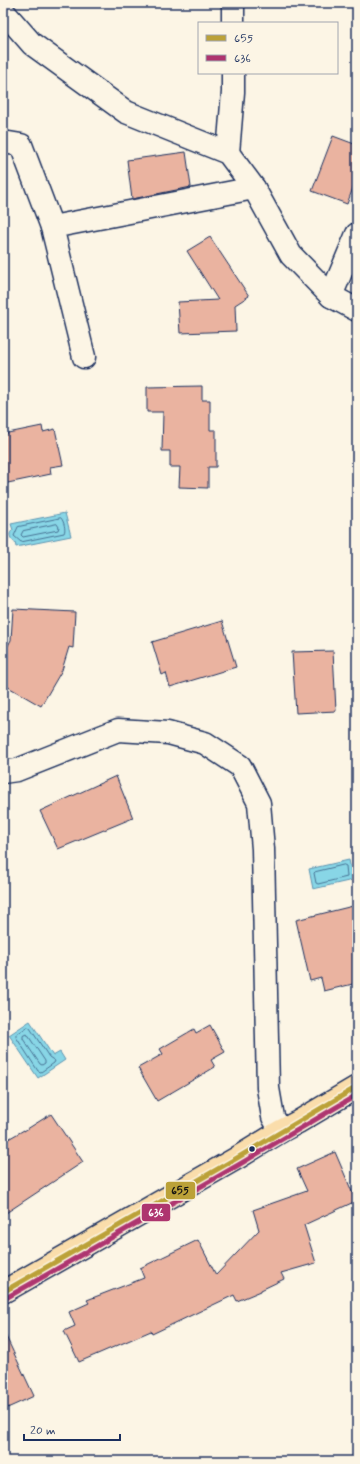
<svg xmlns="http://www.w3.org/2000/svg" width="360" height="1464" font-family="Mynerve,sans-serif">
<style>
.water{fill:#88d6e6;stroke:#5c93b0}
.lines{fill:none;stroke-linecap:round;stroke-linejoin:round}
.shore{stroke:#477294;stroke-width:1}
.building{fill:#eab3a0;stroke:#1b2f5e}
.minor-casing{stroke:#1b2f5e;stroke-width:25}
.major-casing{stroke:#1b2f5e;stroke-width:25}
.minor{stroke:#fcf5e5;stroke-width:22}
.major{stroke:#faddab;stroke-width:22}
.bus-1-casing{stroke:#fcf5e5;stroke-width:8}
.bus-2-casing{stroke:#fcf5e5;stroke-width:8}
.bus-1{stroke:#bba138;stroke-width:5}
.bus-2{stroke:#ae346f;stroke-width:5}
.bus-dot{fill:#1b2f5e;stroke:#fcf5e5;stroke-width:1.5}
.line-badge{stroke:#fcf5e5;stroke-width:1.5}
.badge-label{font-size:11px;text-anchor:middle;font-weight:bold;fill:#fff}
.pale-badge-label{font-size:11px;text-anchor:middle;font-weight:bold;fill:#111}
</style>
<rect width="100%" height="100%" fill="#fcf5e5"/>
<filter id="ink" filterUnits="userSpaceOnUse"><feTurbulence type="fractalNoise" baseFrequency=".025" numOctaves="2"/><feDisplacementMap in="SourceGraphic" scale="8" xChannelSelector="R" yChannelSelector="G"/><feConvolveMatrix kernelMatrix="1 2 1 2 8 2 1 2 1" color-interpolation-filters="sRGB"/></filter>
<g filter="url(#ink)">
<g class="water">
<path d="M65 513 71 536 16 547 15 542 13 541C10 538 8 533 13 530L11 524Z"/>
<path d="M349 860 353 880 313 889 309 869Z"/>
<path d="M30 1021 53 1056 60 1052 65 1060 38 1078 9 1035Z"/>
</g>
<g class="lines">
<g class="shore">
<path d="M61 518C64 521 66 530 64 533L21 542 14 536 18 527Z"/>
<path d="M57 524 59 527 58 530 23 537 21 535 23 531Z"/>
<path d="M344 865 346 866 347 877 318 884 316 883 314 873 315 872Z"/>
<path d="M28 1027 30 1028 49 1057 55 1061 54 1063 41 1072 38 1071 16 1037V1035Z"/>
<path d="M27 1034 45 1061V1063L42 1065 40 1064 23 1039V1036Z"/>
</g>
</g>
<g class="building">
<path d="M333 136 357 145V177L347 204 312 191Z"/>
<path d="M186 152 191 187 132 199 127 160Z"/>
<path d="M210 237 249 296 235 305 236 331 180 333 178 302 218 300 187 251Z"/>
<path d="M202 386V400H210V430H216V467H208V488L179 487 180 467H170V451H162L163 412H147V387Z"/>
<path d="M42 426 43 432 55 429 63 465 50 467 51 474 3 484V434Z"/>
<path d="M13 609 75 612 73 648 69 647 62 670 41 706 3 684V655L11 640Z"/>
<path d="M222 621 236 667 170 687 166 673 162 675 152 642Z"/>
<path d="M333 651 336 711 296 713 292 652Z"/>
<path d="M116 776 133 818 58 849 40 811Z"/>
<path d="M353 906 357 921V983L324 991 321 978 310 981 296 920Z"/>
<path d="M210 1025 225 1052 211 1060 215 1067 157 1101 138 1068 163 1054 160 1049 194 1029 196 1033Z"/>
<path d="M51 1114 83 1162 3 1215V1142L24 1130V1131Z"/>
<path d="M335 1152 356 1201 304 1225 316 1263 281 1273 284 1279 261 1290V1291L237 1301 234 1295 152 1334 151 1331 79 1362 64 1331 75 1326 69 1312 89 1303 87 1300 144 1278 140 1268 198 1240 216 1275 259 1230 253 1210 307 1191 297 1169Z"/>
<path d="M3 1330 34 1396 3 1410Z"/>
</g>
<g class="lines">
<defs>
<g id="minor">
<path d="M3 11 32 44 126 112 228 153 254 188 291 255 331 296 357 310"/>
<path d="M233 23V3"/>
<path d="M3 142 21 145 52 227"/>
<path d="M228 153 233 92V73"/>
<path d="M331 296 357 234"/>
<path d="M84 357 52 227 254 188"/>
<path d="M3 772 17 770 118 730 168 733 205 743 240 766 259 803 263 849 268 1088 273 1117 281 1131"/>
</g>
<path id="major" d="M3 1292 237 1158 281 1131 298 1122 357 1087"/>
</defs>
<use href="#minor" class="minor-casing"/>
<use href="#major" class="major-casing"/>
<use href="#minor" class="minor"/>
<use href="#major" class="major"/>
<defs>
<path id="bus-1" d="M3 1292 237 1158 357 1087"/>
<path id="bus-2" d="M6 1298 240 1164 357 1095"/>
</defs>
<use href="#bus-1" class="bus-1-casing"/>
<use href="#bus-2" class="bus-2-casing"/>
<use href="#bus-1" class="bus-1"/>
<use href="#bus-2" class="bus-2"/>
</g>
</g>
<circle class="bus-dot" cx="252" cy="1149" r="3.5"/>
<g class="line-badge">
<rect x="165" y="1181" width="31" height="19" rx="4" fill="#bba138"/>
<rect x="141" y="1203" width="30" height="19" rx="4" fill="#ae346f"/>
</g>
<g class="badge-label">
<text x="156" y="1216">636</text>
</g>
<g class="pale-badge-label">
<text x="180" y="1194">655</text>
</g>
<rect width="360" height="1464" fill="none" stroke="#fcf5e5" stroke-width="16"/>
<rect x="8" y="8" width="344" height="1448" fill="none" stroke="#1b2f5e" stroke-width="1.5" filter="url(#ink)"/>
<rect x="198" y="22" width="140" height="52" fill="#fcf5e5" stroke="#a2a6af"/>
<rect x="206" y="35" width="20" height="6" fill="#bba138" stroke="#a2a6af"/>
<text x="234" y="42" font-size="12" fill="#1b2f5e">655</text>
<rect x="206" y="55" width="20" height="6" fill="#ae346f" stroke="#a2a6af"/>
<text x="234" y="62" font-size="12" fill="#1b2f5e">636</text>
<path d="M24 1434v6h96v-6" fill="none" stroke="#1b2f5e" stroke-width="2"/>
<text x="30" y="1434" font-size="12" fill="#1b2f5e" stroke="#fcf5e5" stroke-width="3" paint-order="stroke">20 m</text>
</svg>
